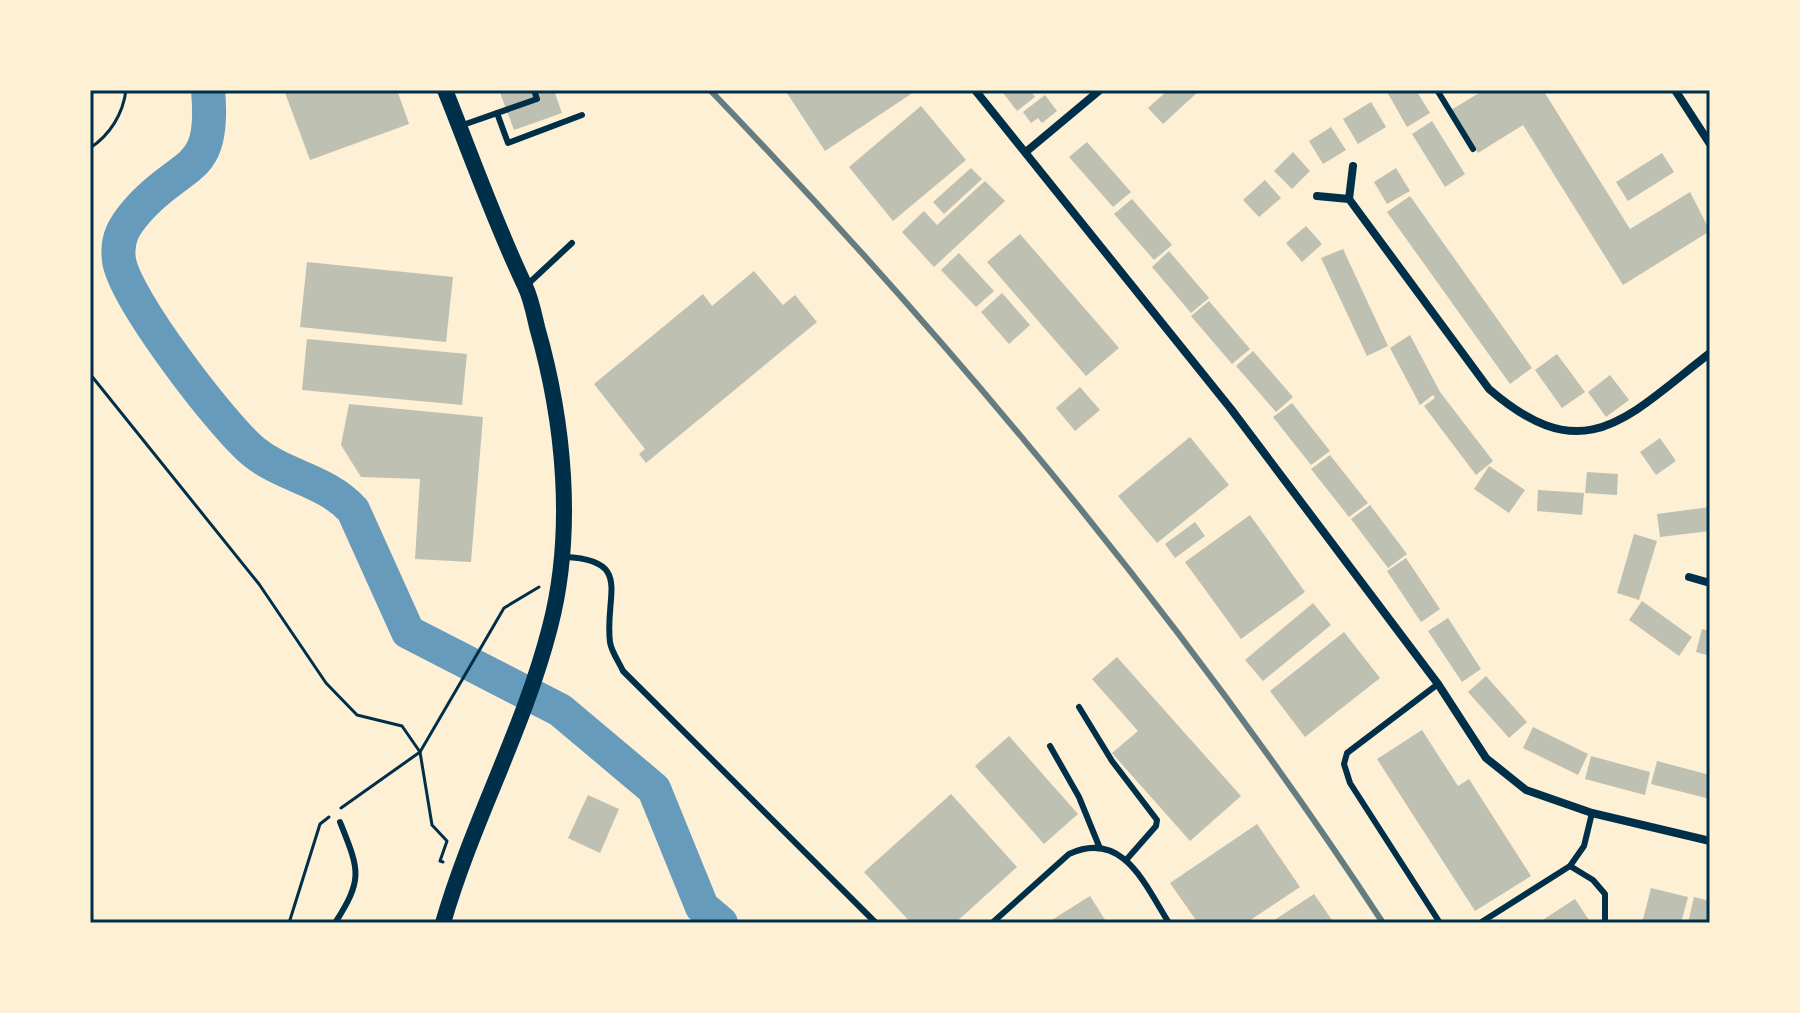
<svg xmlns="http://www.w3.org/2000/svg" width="1800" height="1013" font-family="'PT Sans',sans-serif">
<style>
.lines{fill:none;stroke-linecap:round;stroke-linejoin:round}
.river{stroke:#669bbc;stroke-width:34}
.building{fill:#bec0b2}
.path{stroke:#003049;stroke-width:3}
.service{stroke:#003049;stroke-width:6}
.minor{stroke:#003049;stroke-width:8}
.secondary{stroke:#003049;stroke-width:16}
.rail{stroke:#657d81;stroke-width:6}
.neatline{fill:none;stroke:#003049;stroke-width:3}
</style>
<rect width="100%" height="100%" fill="#fdf0d5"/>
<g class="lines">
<path class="river" d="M208 90C216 177 182 159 137 211 124 226 116 239 119 260 124 298 223 427 254 452 285 477 326 480 353 510L408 632 560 710 654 789 702 907 721 923"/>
</g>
<g class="building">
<path d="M284 90H397L409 124 310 160Z"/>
<path d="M499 90H554L562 113 514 130Z"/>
<path d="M785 90H908L911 94 825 151Z"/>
<path d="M1001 90H1030L1035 97 1017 111Z"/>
<path d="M1168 90H1200L1163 124 1148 108Z"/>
<path d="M1386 90H1416L1430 113 1407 127Z"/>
<path d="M1484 90H1543L1630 229 1690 192 1710 231 1623 285 1523 125 1478 153 1451 110Z"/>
<path d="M1045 95 1057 111 1042 123 1038 118 1031 123 1023 112Z"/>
<path d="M1371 102 1386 127 1358 144 1343 119Z"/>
<path d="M921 106 966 160 893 221 849 167Z"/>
<path d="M1432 121 1465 174 1445 187 1412 134Z"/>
<path d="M1331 127 1346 150 1323 164 1309 141Z"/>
<path d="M1087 142 1131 192 1113 207 1069 157Z"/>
<path d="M1293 152 1310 171 1292 189 1274 171Z"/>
<path d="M1662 153 1674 172 1628 201 1616 182Z"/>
<path d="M971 168 982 179 944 214 933 202Z"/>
<path d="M1396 168 1410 191 1387 204 1374 182Z"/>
<path d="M1265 180 1281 198 1259 217 1243 200Z"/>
<path d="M985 181 1005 201 934 267 902 232 924 211 937 225Z"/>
<path d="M1410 196 1532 368 1510 384 1387 212Z"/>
<path d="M1132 199 1172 245 1154 260 1114 214Z"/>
<path d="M1306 226 1322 244 1302 262 1286 243Z"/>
<path d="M1020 234 1119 348 1086 376 987 262Z"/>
<path d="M1343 249 1388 346 1367 356 1321 258Z"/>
<path d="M1169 251 1209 298 1191 313 1152 267Z"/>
<path d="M959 253 994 291 976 307 941 270Z"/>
<path d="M307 262 453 277 446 342 300 327Z"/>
<path d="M754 271 783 305 795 295 817 322 646 463 639 454 645 449 594 384 703 294 712 306Z"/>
<path d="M1002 293 1030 325 1009 344 981 312Z"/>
<path d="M1209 301 1250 349 1232 364 1191 316Z"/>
<path d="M1410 335 1440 392 1493 461 1476 475 1424 406 1435 398 1433 395 1420 405 1390 348Z"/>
<path d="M307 339 467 354 462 405 302 390Z"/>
<path d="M1253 351 1293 397 1276 412 1236 366Z"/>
<path d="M1557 354 1585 392 1562 408 1535 370Z"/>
<path d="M1610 375 1629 400 1606 417 1588 392Z"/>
<path d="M1080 387 1100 410 1075 431 1056 408Z"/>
<path d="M1292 403 1330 451 1311 465 1273 417Z"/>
<path d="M349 404 483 417 471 562 415 559 420 479 361 477 341 445Z"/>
<path d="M1190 437 1229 485 1157 543 1118 496Z"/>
<path d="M1660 438 1676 461 1656 475 1640 452Z"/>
<path d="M1330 455 1368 503 1349 517 1311 469Z"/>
<path d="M1489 466 1525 490 1509 513 1474 489Z"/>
<path d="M1587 472 1618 474 1617 495 1585 493Z"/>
<path d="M1538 490 1584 493 1582 515 1537 511Z"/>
<path d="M1370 505 1407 554 1388 568 1351 519Z"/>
<path d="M1710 507V531L1660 537 1657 514Z"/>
<path d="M1250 515 1305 592 1241 639 1185 562Z"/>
<path d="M1195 522 1205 536 1175 558 1165 544Z"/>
<path d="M1634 534 1657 541 1639 600 1617 593Z"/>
<path d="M1406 558 1440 609 1421 622 1387 571Z"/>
<path d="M1642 601 1692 637 1679 656 1629 620Z"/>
<path d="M1313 603 1331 625 1263 681 1245 660Z"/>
<path d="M1448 618 1481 669 1462 682 1428 631Z"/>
<path d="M1702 629 1710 631V656L1696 652Z"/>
<path d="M1344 632 1380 678 1305 737 1270 691Z"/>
<path d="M1117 657 1241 796 1190 841 1112 753 1138 731 1092 679Z"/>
<path d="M1486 676 1527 722 1509 738 1468 692Z"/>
<path d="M1533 727 1588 754 1578 775 1523 748Z"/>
<path d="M1422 730 1458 786 1469 779 1531 876 1475 911 1377 759Z"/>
<path d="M1009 736 1078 814 1044 844 975 766Z"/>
<path d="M1591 756 1650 772 1645 795 1585 779Z"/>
<path d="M1657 761 1710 775V799L1651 784Z"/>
<path d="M951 794 1017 867 955 923H911L864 872Z"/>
<path d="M588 795 619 809 600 853 568 838Z"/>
<path d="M1257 824 1300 887 1246 923H1198L1170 883Z"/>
<path d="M1651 888 1688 897 1681 923H1642Z"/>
<path d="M1314 894 1334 923H1270Z"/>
<path d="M1090 896 1107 923H1047Z"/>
<path d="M1694 897 1710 901V923H1688Z"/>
<path d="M1575 899 1591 923H1538Z"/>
</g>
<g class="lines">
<g class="path">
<path d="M90 148C110 135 123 114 126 90"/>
<path d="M90 374 259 584 326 683 357 715 402 726 420 752 432 825 447 841 440 861 443 862"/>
<path d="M341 808 420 752 504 608 539 587"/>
<path d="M289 923 320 824 329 817"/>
</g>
<g class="service">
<path d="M1437 90 1473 149"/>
<path d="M497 113 508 143 582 115"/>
<path d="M460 126 537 99 534 90"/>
<path d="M528 284 572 243"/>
<path d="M565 557C634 560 604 595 610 642 611 651 619 662 623 671L876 923"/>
<path d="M1438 684 1347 753 1344 764 1350 783 1440 923"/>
<path d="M1079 707 1112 761 1157 820 1156 826 1127 859"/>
<path d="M1050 746 1079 797 1099 846"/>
<path d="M1570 866 1593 880 1605 894V923"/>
<path d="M335 923C364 878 359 870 340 822"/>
<path d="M992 923 1069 854C1123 829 1145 885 1169 923"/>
<path d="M1480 923 1570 866 1584 846 1592 813"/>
</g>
<g class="minor">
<path d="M975 90 1231 409 1438 684 1486 758 1526 790 1592 813 1710 841"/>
<path d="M1675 90 1710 144"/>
<path d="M1027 151 1100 90"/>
<path d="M1353 166 1349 199 1489 389C1585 472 1627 417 1710 353"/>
<path d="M1317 196 1349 199"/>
<path d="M1689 577 1710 583"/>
</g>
<path class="secondary" d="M443 923C472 822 524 729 550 627 575 531 564 421 537 327 534 314 531 298 525 286 495 223 471 155 445 90"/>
<path class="rail" d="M710 90C958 348 1187 623 1383 923"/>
</g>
<rect width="1800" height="1013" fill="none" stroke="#fdf0d5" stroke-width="184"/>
<rect x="92" y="92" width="1616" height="829" class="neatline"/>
</svg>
